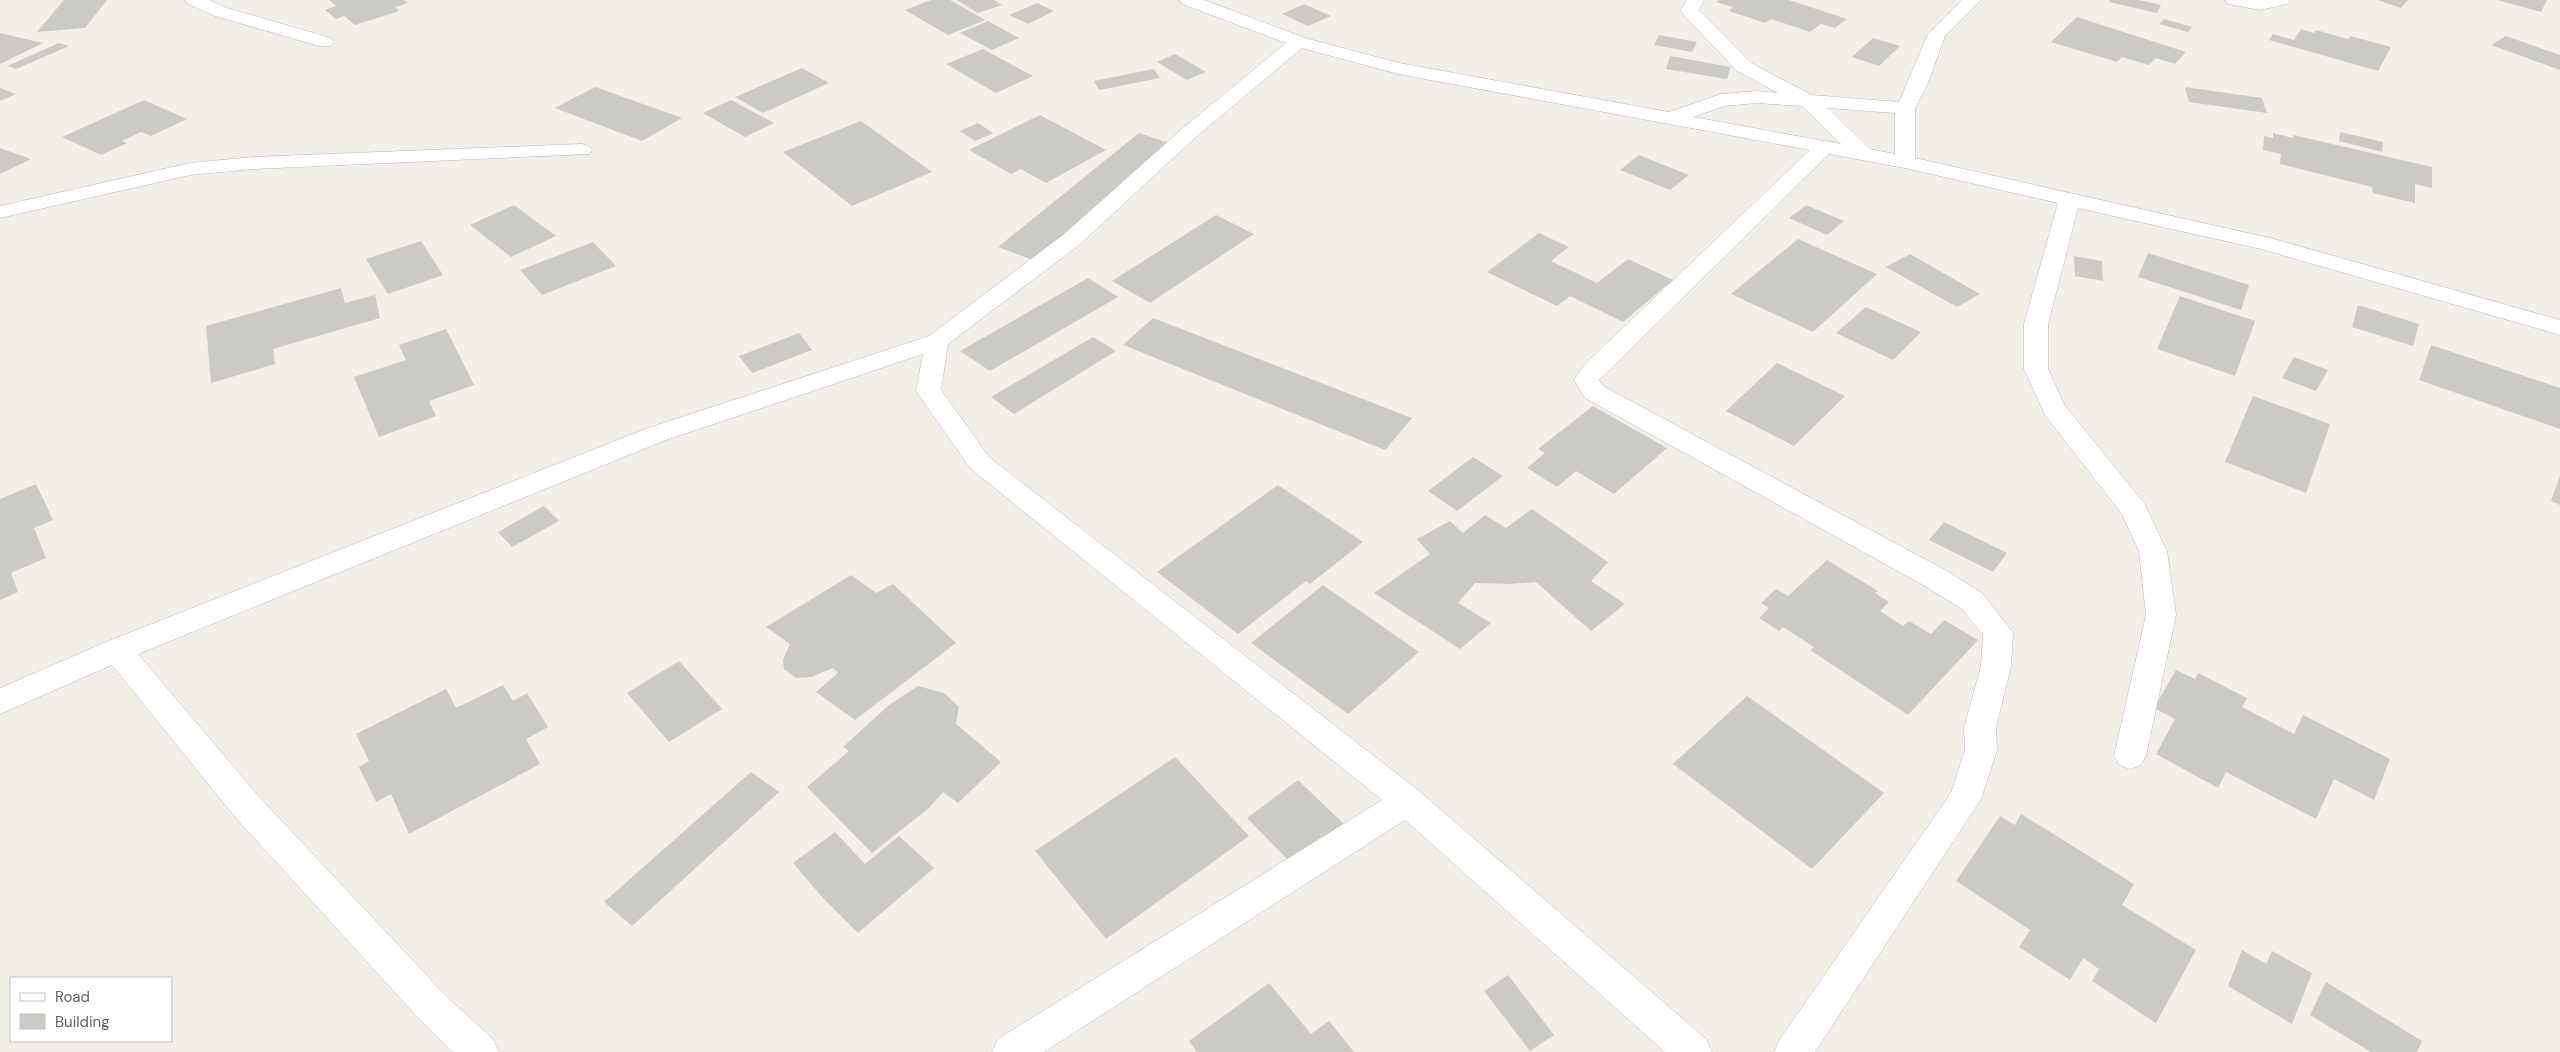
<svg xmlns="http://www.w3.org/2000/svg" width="2560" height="1052" font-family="'DM Sans',sans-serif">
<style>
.building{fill:#cccac5}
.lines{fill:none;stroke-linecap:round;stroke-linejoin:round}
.minor-casing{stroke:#b5b8bc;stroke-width:1}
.minor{fill:#fff;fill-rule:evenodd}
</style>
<rect width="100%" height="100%" fill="#f1efe8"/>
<g class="building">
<path d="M64 0H107L85 28 37 32Z"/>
<path d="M329 0H404L408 3 395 7 399 11 355 25 344 16 336 19 325 10 336 6Z"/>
<path d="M931 0H950L985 20 948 35 905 10Z"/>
<path d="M957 0H994L1002 5 978 13Z"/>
<path d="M1719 0H1789L1847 19 1835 28 1821 24 1810 32 1771 19 1765 23 1729 11 1733 7 1716 2Z"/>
<path d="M2110 0H2139L2161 5 2157 13 2109 2Z"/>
<path d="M2377 0H2408L2401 8Z"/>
<path d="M2497 0H2547L2541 12Z"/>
<path d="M1037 3 1054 11 1028 24 1009 15Z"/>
<path d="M1304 4 1331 16 1308 26 1282 14Z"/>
<path d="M2077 17 2186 52 2175 64 2156 58 2149 65 2122 57 2117 62 2051 42Z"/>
<path d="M2164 19 2192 27 2188 32 2159 24Z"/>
<path d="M988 21 1019 38 992 50 960 33Z"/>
<path d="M2301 29 2314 33 2316 30 2348 39 2350 36 2391 47 2378 71 2269 40 2273 34 2294 40Z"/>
<path d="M0 33 43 43 0 64Z"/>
<path d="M1659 35 1697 42 1692 52 1654 45Z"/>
<path d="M2506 36 2560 55V70L2491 45Z"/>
<path d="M1873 38 1900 46 1879 66 1852 57Z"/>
<path d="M59 43 69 46 16 69 7 66Z"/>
<path d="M983 49 1033 76 996 93 946 64Z"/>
<path d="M1175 54 1206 72 1187 80 1157 62Z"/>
<path d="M1670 56 1731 67 1727 79 1666 69Z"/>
<path d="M802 68 829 83 763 113 735 97Z"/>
<path d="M1154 69 1160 78 1099 90 1094 81Z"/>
<path d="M595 87 682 118 642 141 555 108Z"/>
<path d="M2185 87 2262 98 2267 113 2189 102Z"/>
<path d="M0 88 16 94 0 101Z"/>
<path d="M144 100 187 119 151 136 141 132 122 141 127 143 101 155 62 137Z"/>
<path d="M731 100 774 123 745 137 703 113Z"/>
<path d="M1040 115 1106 150 1046 183 1021 169 1011 174 969 150Z"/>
<path d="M861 121 932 172 852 206 783 152Z"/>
<path d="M978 123 993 133 975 141 960 131Z"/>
<path d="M2340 132 2383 142 2382 152 2339 141Z"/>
<path d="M1139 133 1172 144 1033 260 998 247Z"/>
<path d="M2273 133 2293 138V135L2432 167V188L2415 184V203L2373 193 2372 187 2280 164 2281 154 2263 150 2264 136 2273 138Z"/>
<path d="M0 148 31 159 0 174Z"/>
<path d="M1639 155 1689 175 1670 190 1620 170Z"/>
<path d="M514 205 556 236 511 257 470 225Z"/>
<path d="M1806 205 1844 221 1827 235 1789 218Z"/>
<path d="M1216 215 1254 234 1150 303 1112 281Z"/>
<path d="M1539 233 1569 247 1551 261 1597 283 1628 259 1673 280 1623 322 1570 296 1557 306 1487 272Z"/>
<path d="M1798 239 1877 274 1813 332 1731 294Z"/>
<path d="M421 241 443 275 388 294 366 259Z"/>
<path d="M593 242 616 266 542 295 520 270Z"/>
<path d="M2148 253 2249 285 2241 310 2138 277Z"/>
<path d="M1910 254 1980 294 1957 307 1886 267Z"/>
<path d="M2074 256 2102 261 2103 281 2075 276Z"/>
<path d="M1088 278 1118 297 990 371 960 351Z"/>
<path d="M341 288 345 303 375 295 380 318 273 349 275 364 211 383 206 326Z"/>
<path d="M2180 296 2255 321 2235 376 2157 349Z"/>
<path d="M2358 305 2419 324 2413 346 2352 327Z"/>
<path d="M1866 307 1921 332 1893 360 1836 333Z"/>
<path d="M1153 318 1412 418 1385 450 1123 345Z"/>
<path d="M446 329 474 385 429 401 436 416 379 437 354 377 406 360 399 345Z"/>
<path d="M799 333 812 350 752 373 739 356Z"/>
<path d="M1093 337 1116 351 1014 414 991 397Z"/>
<path d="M2431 345 2560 388V429L2419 380Z"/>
<path d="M2294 357 2328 370 2316 391 2282 378Z"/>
<path d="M1777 363 1845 396 1794 446 1726 411Z"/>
<path d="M2253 396 2330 424 2306 493 2225 462Z"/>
<path d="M1593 406 1667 448 1614 494 1576 471 1557 487 1527 468 1545 453 1538 449Z"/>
<path d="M1473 457 1503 476 1457 511 1428 491Z"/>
<path d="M2560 476V505L2551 501Z"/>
<path d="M36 484 53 520 34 528 46 558 11 573 18 592 0 600V499Z"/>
<path d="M1278 485 1363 542 1310 584 1306 581 1238 634 1157 572Z"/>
<path d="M544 506 559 521 512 547 498 532Z"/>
<path d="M1532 509 1608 562 1591 581 1625 604 1591 631 1536 582 1510 584 1475 583 1458 603 1491 623 1460 649 1374 593 1430 554 1417 539 1450 521 1463 533 1485 515 1506 528Z"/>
<path d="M1944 522 2007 553 1993 572 1929 540Z"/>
<path d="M1827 560 1878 591 1875 593 1889 602 1880 611 1903 626 1909 621 1931 634 1944 620 1978 640 1908 715 1810 650 1814 647 1783 627 1779 631 1759 618 1769 608 1761 603 1776 589 1788 596Z"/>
<path d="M851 575 876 593 893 584 956 643 855 720 816 692 838 673 833 668 811 677 796 678 784 669 783 660 790 644 766 627Z"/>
<path d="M1323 585 1419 652 1348 714 1251 643Z"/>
<path d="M679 661 722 709 669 742 627 693Z"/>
<path d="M2176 670 2195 679 2198 673 2247 698 2242 707 2294 734 2303 715 2390 759 2374 800 2334 779 2316 819 2226 772 2218 788 2156 754 2175 719 2154 708Z"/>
<path d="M503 685 513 701 527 693 548 727 526 739 540 764 409 834 391 794 376 802 359 767 369 761 356 734 446 689 456 708Z"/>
<path d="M918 686 944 693 959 707 956 724 1001 762 958 803 943 792 929 808 872 853 807 787 849 751 843 747 889 705Z"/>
<path d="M1747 696 1884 793 1812 869 1673 764Z"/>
<path d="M1175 757 1249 836 1106 939 1035 851Z"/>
<path d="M751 772 779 792 632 926 604 902Z"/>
<path d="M1298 780 1345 825 1294 866 1247 818Z"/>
<path d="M2021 814 2134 884 2122 905 2196 950 2156 1023 2092 981 2099 969 2083 958 2070 980 2019 947 2030 930 1956 881 2000 816 2015 825Z"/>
<path d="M835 832 865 864 899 836 934 868 858 933 823 898 793 863Z"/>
<path d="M2242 950 2266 964 2272 951 2312 973 2292 1024 2228 986Z"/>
<path d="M1508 975 1554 1035 1530 1051 1484 991Z"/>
<path d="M2326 982 2422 1041 2417 1052H2371L2310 1015Z"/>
<path d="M1269 983 1311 1034 1329 1021 1354 1052H1197L1189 1041Z"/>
</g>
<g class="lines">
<defs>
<g id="minor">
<path d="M185 0H209L227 8 331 38 334 42 331 46H319L215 16 188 4Z"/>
<path d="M1179 0H1204L1305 38 1399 63 1669 112 1721 94 1757 91 1778 93 1737 71 1684 15 1681 11 1686 0H1704L1699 10 1751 63 1812 95 1899 102 1928 34 1962 0H1981L1945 36 1926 88 1915 108V158L2274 239 2560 320V335L2261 249 2078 208 2048 324V369L2065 406 2144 503 2167 551 2176 615 2146 756 2141 765 2130 769 2119 765 2114 756 2146 615 2139 551 2122 514 2045 415 2024 369V324L2058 203 1905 168 1829 154 1599 380 1603 386 1945 570 1982 593 2013 633 2011 666 1996 728 1997 750 1981 799 1815 1052H1774L1780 1039 1951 793 1965 750 1964 728 1981 666 1983 635 1962 609 1925 586 1585 398 1574 380 1585 364 1810 150 1398 74 1302 48 1196 137 1079 245 948 344 941 390 989 457 1419 791 1706 1039 1712 1052H1665L1405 820 1044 1052H992L998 1039 1382 800 971 469 916 391 923 354 666 440 138 654 260 798 448 998 493 1039 499 1052H453L422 1022 236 818 112 665 0 714V688L106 642 648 428 929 336 1063 235 1182 129 1286 43 1182 4ZM1757 103 1802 106 1841 144 1693 117 1724 106ZM1827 108 1895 113V154L1870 149Z"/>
<path d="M2225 0H2290L2287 4 2260 10 2228 4Z"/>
<path d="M582 144 589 146 592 150 589 154 253 169 190 175 0 218V206L190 163 253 157Z"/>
</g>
</defs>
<use href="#minor" class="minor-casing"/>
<use href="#minor" class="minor"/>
</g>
<rect x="10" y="977" width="162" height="65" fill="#ffffff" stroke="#bfc1c3"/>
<rect x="20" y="993" width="25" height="8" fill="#ffffff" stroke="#bfc1c3"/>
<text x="55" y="1002" font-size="15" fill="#5f6368">Road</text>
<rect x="20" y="1014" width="25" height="15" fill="#cccac5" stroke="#bfc1c3"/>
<text x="55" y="1027" font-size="15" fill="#5f6368">Building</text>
</svg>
